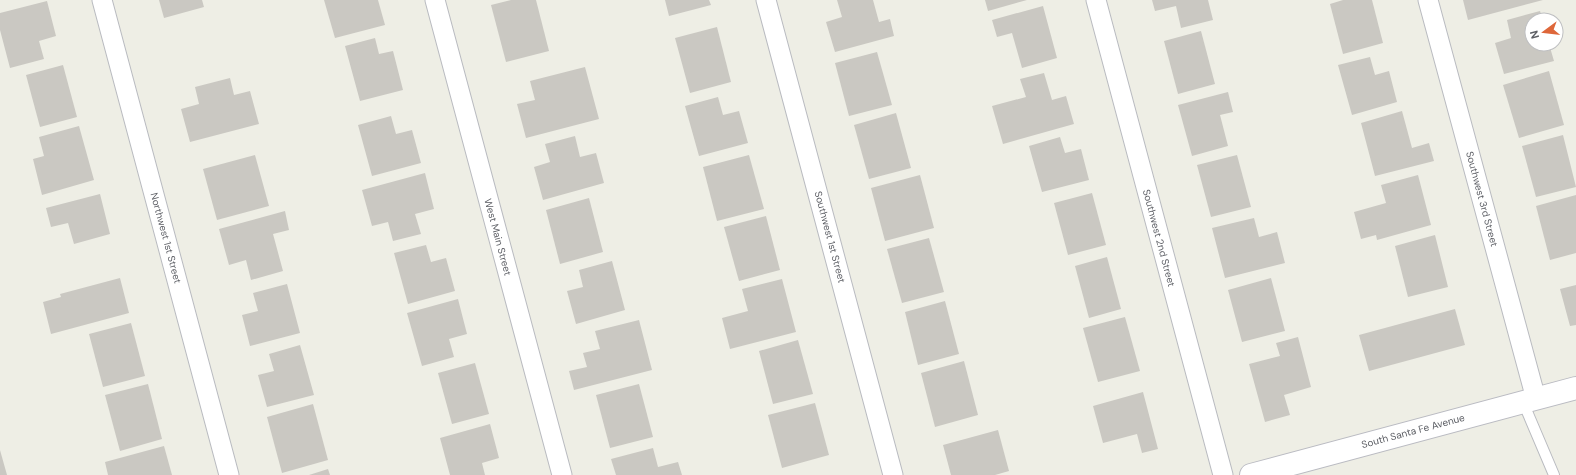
<svg xmlns="http://www.w3.org/2000/svg" width="1576" height="475" font-family="'DM Sans',sans-serif">
<style>
.building{fill:#cac8c2}
.lines{fill:none;stroke-linecap:round;stroke-linejoin:round}
.service-casing{stroke:#b9bbc0;stroke-width:12}
.minor-casing{stroke:#b9bbc0;stroke-width:21}
.secondary-casing{stroke:#babbc2;stroke-width:24}
.service{stroke:#fff;stroke-width:10}
.minor{stroke:#fff;stroke-width:19}
.secondary{stroke:#fff;stroke-width:22}
.labels{text-anchor:middle;dominant-baseline:central;stroke-width:3;stroke-linejoin:round;paint-order:stroke}
.street-label{font-size:10px;fill:#5c5e64;stroke:#fff}
</style>
<rect width="100%" height="100%" fill="#eeeee5"/>
<g class="building">
<path d="M159 0H202L204 7 164 18Z"/>
<path d="M324 0H378L385 25 335 38Z"/>
<path d="M511 0H536L549 51 506 62 491 5Z"/>
<path d="M665 0H709L711 5 669 16Z"/>
<path d="M837 0H873L879 22 890 19 894 36 835 52 826 22 842 17Z"/>
<path d="M985 0H1027L988 11Z"/>
<path d="M1152 0H1208L1213 20 1181 28 1176 6 1155 11Z"/>
<path d="M1343 0H1372L1383 43 1343 54 1330 4Z"/>
<path d="M1463 0H1543L1468 20Z"/>
<path d="M47 1 56 36 39 41 44 59 10 68 0 30V13Z"/>
<path d="M1043 6 1057 58 1022 68 1012 33 997 37 992 20Z"/>
<path d="M1540 11 1543 20H1532V44H1549L1554 61 1504 74 1495 43 1511 38 1507 20Z"/>
<path d="M717 27 731 82 690 93 675 38Z"/>
<path d="M1201 31 1215 84 1178 94 1164 41Z"/>
<path d="M375 38 379 54 393 51 403 90 360 101 345 46Z"/>
<path d="M877 52 892 105 849 116 835 63Z"/>
<path d="M1370 57 1375 75 1389 71 1397 102 1352 115 1338 65Z"/>
<path d="M63 65 77 117 40 127 26 75Z"/>
<path d="M585 67 599 119 526 138 517 104 535 100 530 81Z"/>
<path d="M1549 71 1564 125 1519 138 1503 85Z"/>
<path d="M1044 73 1052 100 1066 96 1074 124 1003 144 992 106 1026 97 1020 79Z"/>
<path d="M230 78 234 95 250 91 259 124 190 142 181 109 199 104 195 87Z"/>
<path d="M1228 92 1233 112 1220 115 1228 146 1192 156 1178 105Z"/>
<path d="M718 97 723 115 739 111 748 143 699 156 685 106Z"/>
<path d="M1402 111 1412 148 1429 143 1434 161 1375 176 1361 123Z"/>
<path d="M896 113 911 168 869 179 854 125Z"/>
<path d="M391 116 396 134 412 130 421 163 372 176 358 125Z"/>
<path d="M79 126 94 180 42 195 33 159 44 156 39 137Z"/>
<path d="M1563 135 1576 187 1536 197 1522 146Z"/>
<path d="M575 136 580 157 596 153 604 183 543 200 534 167 550 162 545 144Z"/>
<path d="M1060 137 1065 153 1081 149 1089 180 1042 192 1029 146Z"/>
<path d="M255 155 269 206 217 220 203 169Z"/>
<path d="M749 155 764 209 717 221 703 167Z"/>
<path d="M1237 155 1251 207 1211 217 1197 165Z"/>
<path d="M425 173 434 209 415 214 421 234 393 241 388 222 372 226 362 190Z"/>
<path d="M920 175 934 228 885 241 871 188Z"/>
<path d="M1418 175 1431 225 1377 240 1376 235 1361 239 1354 212 1386 203 1381 185Z"/>
<path d="M1092 193 1106 245 1068 255 1054 203Z"/>
<path d="M100 194 110 234 74 244 68 223 51 227 46 208Z"/>
<path d="M1576 195V253L1550 260 1536 206Z"/>
<path d="M589 198 603 252 560 264 546 210Z"/>
<path d="M285 211 289 230 273 234 283 271 251 280 246 260 229 265 219 229Z"/>
<path d="M766 216 780 270 739 281 724 227Z"/>
<path d="M1254 218 1259 237 1277 232 1285 263 1225 278 1212 228Z"/>
<path d="M1435 235 1448 287 1408 297 1395 246Z"/>
<path d="M929 238 944 292 902 303 887 249Z"/>
<path d="M426 245 431 262 446 258 455 291 408 304 394 253Z"/>
<path d="M1107 257 1121 309 1089 318 1075 266Z"/>
<path d="M612 261 625 310 576 324 567 291 583 287 579 270Z"/>
<path d="M120 278 129 313 51 334 43 302 61 297 60 294Z"/>
<path d="M1271 278 1285 331 1242 342 1228 290Z"/>
<path d="M782 279 796 332 730 349 722 318 748 311 742 289Z"/>
<path d="M287 284 300 333 250 346 242 315 258 311 253 293Z"/>
<path d="M1576 285V325L1570 326 1560 289Z"/>
<path d="M458 299 467 334 449 339 454 357 422 366 407 313Z"/>
<path d="M945 301 959 354 918 365 905 312Z"/>
<path d="M1455 309 1465 345 1369 371 1359 335Z"/>
<path d="M1125 317 1140 371 1098 382 1083 328Z"/>
<path d="M639 320 652 370 574 390 569 371 587 367 583 353 600 349 595 331Z"/>
<path d="M131 323 145 376 103 387 89 334Z"/>
<path d="M1298 337 1311 387 1284 395 1290 415 1265 422 1249 364 1280 356 1276 343Z"/>
<path d="M798 340 813 394 773 404 759 351Z"/>
<path d="M300 345 314 395 267 407 258 375 274 371 269 354Z"/>
<path d="M964 361 978 415 935 427 921 373Z"/>
<path d="M475 363 489 414 452 424 438 373Z"/>
<path d="M148 384 162 439 120 451 105 395Z"/>
<path d="M639 384 653 437 610 448 596 395Z"/>
<path d="M1143 392 1158 449 1142 453 1137 434 1103 443 1093 406Z"/>
<path d="M815 403 829 455 782 468 768 415Z"/>
<path d="M313 404 328 460 282 473 267 417Z"/>
<path d="M490 424 499 458 482 463 485 475H450L440 438Z"/>
<path d="M998 430 1009 471 995 475H951L943 445Z"/>
<path d="M164 446 172 475H108L105 462Z"/>
<path d="M653 448 658 467 678 462 682 475H616L611 459Z"/>
<path d="M0 450 7 475H0Z"/>
<path d="M328 469 330 475H309Z"/>
</g>
<g class="lines">
<defs>
<path id="service" d="M1523 402 1554 475"/>
<g id="minor">
<path d="M102 0 229 475"/>
<path d="M435 0 562 475"/>
<path d="M766 0 893 475"/>
<path d="M1096 0 1223 475"/>
<path d="M1428 0 1536 399"/>
</g>
<path id="secondary" d="M1251 475 1576 388"/>
</defs>
<use href="#service" class="service-casing"/>
<use href="#minor" class="minor-casing"/>
<use href="#secondary" class="secondary-casing"/>
<use href="#service" class="service"/>
<use href="#minor" class="minor"/>
<use href="#secondary" class="secondary"/>
</g>
<g class="labels">
<g class="street-label">
<text transform="translate(1482 199) rotate(75)">Southwest 3rd Street</text>
<text transform="translate(498 237) rotate(75)">West Main Street</text>
<text transform="translate(830 237) rotate(75)">Southwest 1st Street</text>
<text transform="translate(166 238) rotate(75)">Northwest 1st Street</text>
<text transform="translate(1159 238) rotate(75)">Southwest 2nd Street</text>
<text transform="translate(1413 431) rotate(-15)">South Santa Fe Avenue</text>
</g>
</g>
<g transform="translate(1544 32) rotate(255)"><circle r="19" fill="#ffffff" stroke="#bebfc1"/>
<path d="M0-3L7 15L0 10L-7 15Z" fill="#de673a"/>
<text y="-6" font-size="11" font-weight="bold" text-anchor="middle" fill="#5c5e64">N</text>
</g>
</svg>
